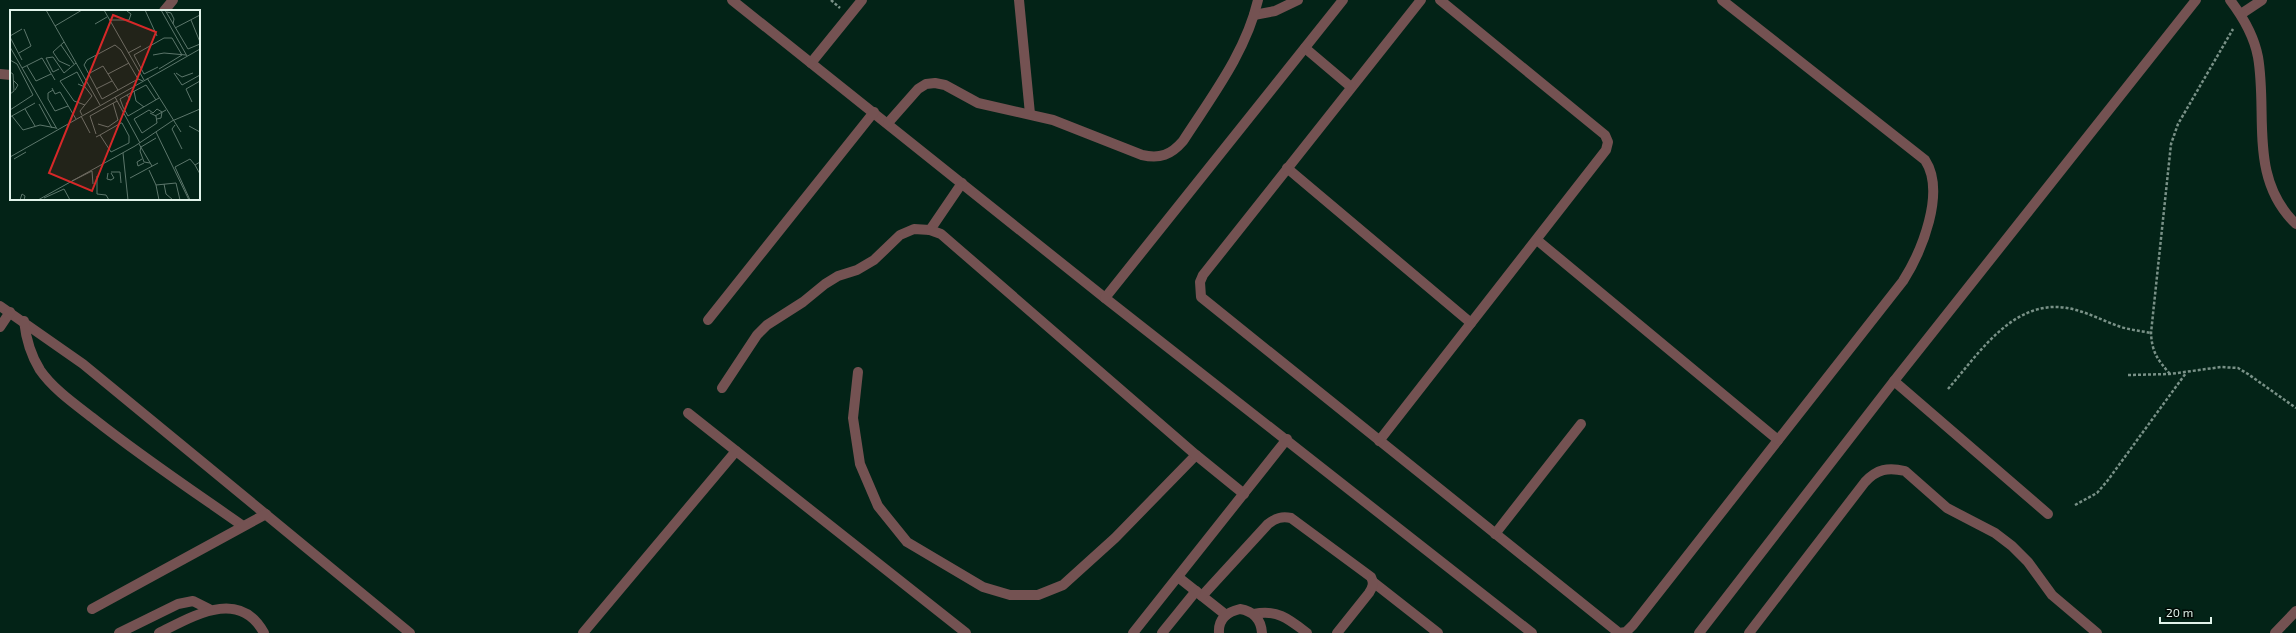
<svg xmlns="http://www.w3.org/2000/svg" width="2296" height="633" font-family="'Exo 2',sans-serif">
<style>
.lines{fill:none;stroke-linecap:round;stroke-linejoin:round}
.path{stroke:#799187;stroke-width:2.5;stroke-dasharray:3 2;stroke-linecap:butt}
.minor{stroke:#745252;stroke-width:10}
.inset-road{fill:none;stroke:#5c766b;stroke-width:1}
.view{fill:#d62828;fill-opacity:0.15;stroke:#d62828;stroke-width:2}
.inset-edge{fill:none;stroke:#e1f3ea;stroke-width:2}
</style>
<rect width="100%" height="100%" fill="#032317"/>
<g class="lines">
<g class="path">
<path d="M831 0 840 8"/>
<path d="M2170 374C2158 360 2152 353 2151 333L2171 144 2178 124 2233 29"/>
<path d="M2128 375 2170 374 2221 367 2238 368 2248 374 2296 408"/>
<path d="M1948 389C1981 351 2017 293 2076 310 2091 314 2106 322 2121 327 2131 330 2141 331 2151 333"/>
<path d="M2075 505 2097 493 2108 480 2186 373"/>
</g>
<g class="minor">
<path d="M732 0 1105 298 1532 633"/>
<path d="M1019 0 1030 114"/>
<path d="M1421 0 1203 275 1200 282 1201 297 1619 633 1626 632 1633 625 1903 281C1922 251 1946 192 1925 160L1722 0"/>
<path d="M2230 0C2243 17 2254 36 2258 57 2268 115 2248 178 2296 224"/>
<path d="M164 11 173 0"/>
<path d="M2241 14 2262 0"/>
<path d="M1254 15 1275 11 1298 0"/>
<path d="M1305 48 1351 87"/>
<path d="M811 63 862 0"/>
<path d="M0 74 11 75"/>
<path d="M888 123 918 89 926 84 935 83 945 85 978 103 1053 120 1142 155C1160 159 1171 155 1183 141 1212 96 1246 52 1258 0"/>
<path d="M1287 168 1471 323"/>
<path d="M930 230 962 183"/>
<path d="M1537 240 1778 440"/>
<path d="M1105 298 1343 0"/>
<path d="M0 306 83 364 410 633"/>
<path d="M708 320 874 112"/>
<path d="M24 321C26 339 30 354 40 370 53 389 76 405 94 419 142 457 193 491 243 526"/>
<path d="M0 327 10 312"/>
<path d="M858 372 853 418 860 464 878 506 907 542 983 587 1010 595H1038L1063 585 1115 538 1196 455"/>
<path d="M1894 381 2048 514"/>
<path d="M722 388 757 335 767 325 803 302 825 284 838 276 857 270 874 260 900 235 914 229 930 230 941 234 1196 455 1244 494"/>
<path d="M688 413 966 633"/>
<path d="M1379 441 1606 150 1608 142 1605 135 1440 0"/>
<path d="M1495 534 1581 424"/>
<path d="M1178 577 1226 615"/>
<path d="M1373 582 1438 633"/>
<path d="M1202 596 1268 524C1276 518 1282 516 1291 518L1371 577C1374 583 1373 587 1369 593L1337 633"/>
<path d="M92 609 266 514"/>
<path d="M1254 614C1277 609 1289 619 1307 633"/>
<path d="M119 633 178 604 193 601 209 609"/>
<path d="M159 633C192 617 239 587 264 633"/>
<path d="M583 633 736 451"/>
<path d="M1133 633 1287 439"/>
<path d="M1162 633 1196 591"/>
<path d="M1219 633C1218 619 1227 612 1240 609 1253 611 1261 619 1262 633"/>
<path d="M1699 633 1894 381 2196 0"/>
<path d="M1749 633 1865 482C1877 469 1888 467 1905 471L1947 508 1995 533 2012 546 2028 562 2052 595 2097 633"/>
<path d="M2275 633 2296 611"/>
</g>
</g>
<g transform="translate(10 10)">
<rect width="190" height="190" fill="#032317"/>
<path class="inset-road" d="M36 0 90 95M94 0 134 70M135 0 147 26M151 0 177 46M155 0 178 39 190 34M157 2 161 3 164 9 163 14M99 10H119L121 4 117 1M181 10 190 32M85 14 97 7M45 16 72 0M165 18 190 5M0 26 12 19M0 27 12 50M54 32 43 42 49 51 60 56M51 35 64 54M0 37 47 119M9 43 21 36 14 19M118 43 131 36M143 45 154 43 176 45M0 50 7 54 23 85 0 100M17 56 26 71 41 64M148 57 134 64 124 45 154 28H162L172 45 149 59M12 58 32 48 45 70M49 59 43 62 36 48 43 47 54 63 66 53M0 62 3 64 4 81 0 84M164 63 172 75 190 65M166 63 172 67 183 63M78 64 93 56 108 80M98 64 119 53M137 68 171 122M128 69 92 89 74 55 77 50 105 35 111 40 128 69 133 71M3 70 8 75 5 80M68 74 75 77 82 86 70 101 72 105M75 77 67 62 50 71 64 91 75 95M42 78 45 84 50 82 66 109M86 79 102 71M43 80 38 83V89L45 101 58 96M124 81 126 91 134 97M117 85 136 75 146 90M105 87 130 133M182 92 176 79 190 71M29 94 42 118M113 97 118 106 149 88M113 97 110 89 117 85 120 89 116 94M15 99 25 116M140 103 146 106 147 113 132 123 124 109 139 100 143 103M143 103 147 99 152 102 151 108 147 109M2 106 13 120 30 115 46 118M71 106 80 123M145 106 156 100M0 107 25 93M88 114 98 117 108 110 103 93M165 115 162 119 172 139M179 116 190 122M146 122 179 190M86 124 80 106 107 91M86 127 90 125 111 113H112L119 126V133L101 142 90 125M129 134 142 156M113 143 118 190M0 147 190 39M4 149 16 142M132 149 127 152 128 156 134 153M190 152 185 155 190 164M140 153 134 152 130 141 131 137 146 128M139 160 146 175 149 190M82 161 83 174M101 162H110L111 173M98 163 97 169 101 170 104 168 101 163M87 166V184L96 185 99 190M120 168 148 153M62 171 82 161M154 174 156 184 163 190M146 175 166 173 170 190M34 188 54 179 60 190M10 190 12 184 15 186 14 190M28 190 125 136 162 111 190 99M180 190 165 157 180 149 185 155"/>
<path class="view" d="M103 5 146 22 82 181 39 163Z"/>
<rect width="190" height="190" class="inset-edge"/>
</g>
<path d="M2160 617v6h51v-6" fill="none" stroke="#e1f3ea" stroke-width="2"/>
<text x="2166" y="617" font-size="12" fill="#e1f3ea" stroke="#010905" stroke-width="3" paint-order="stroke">20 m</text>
</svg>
